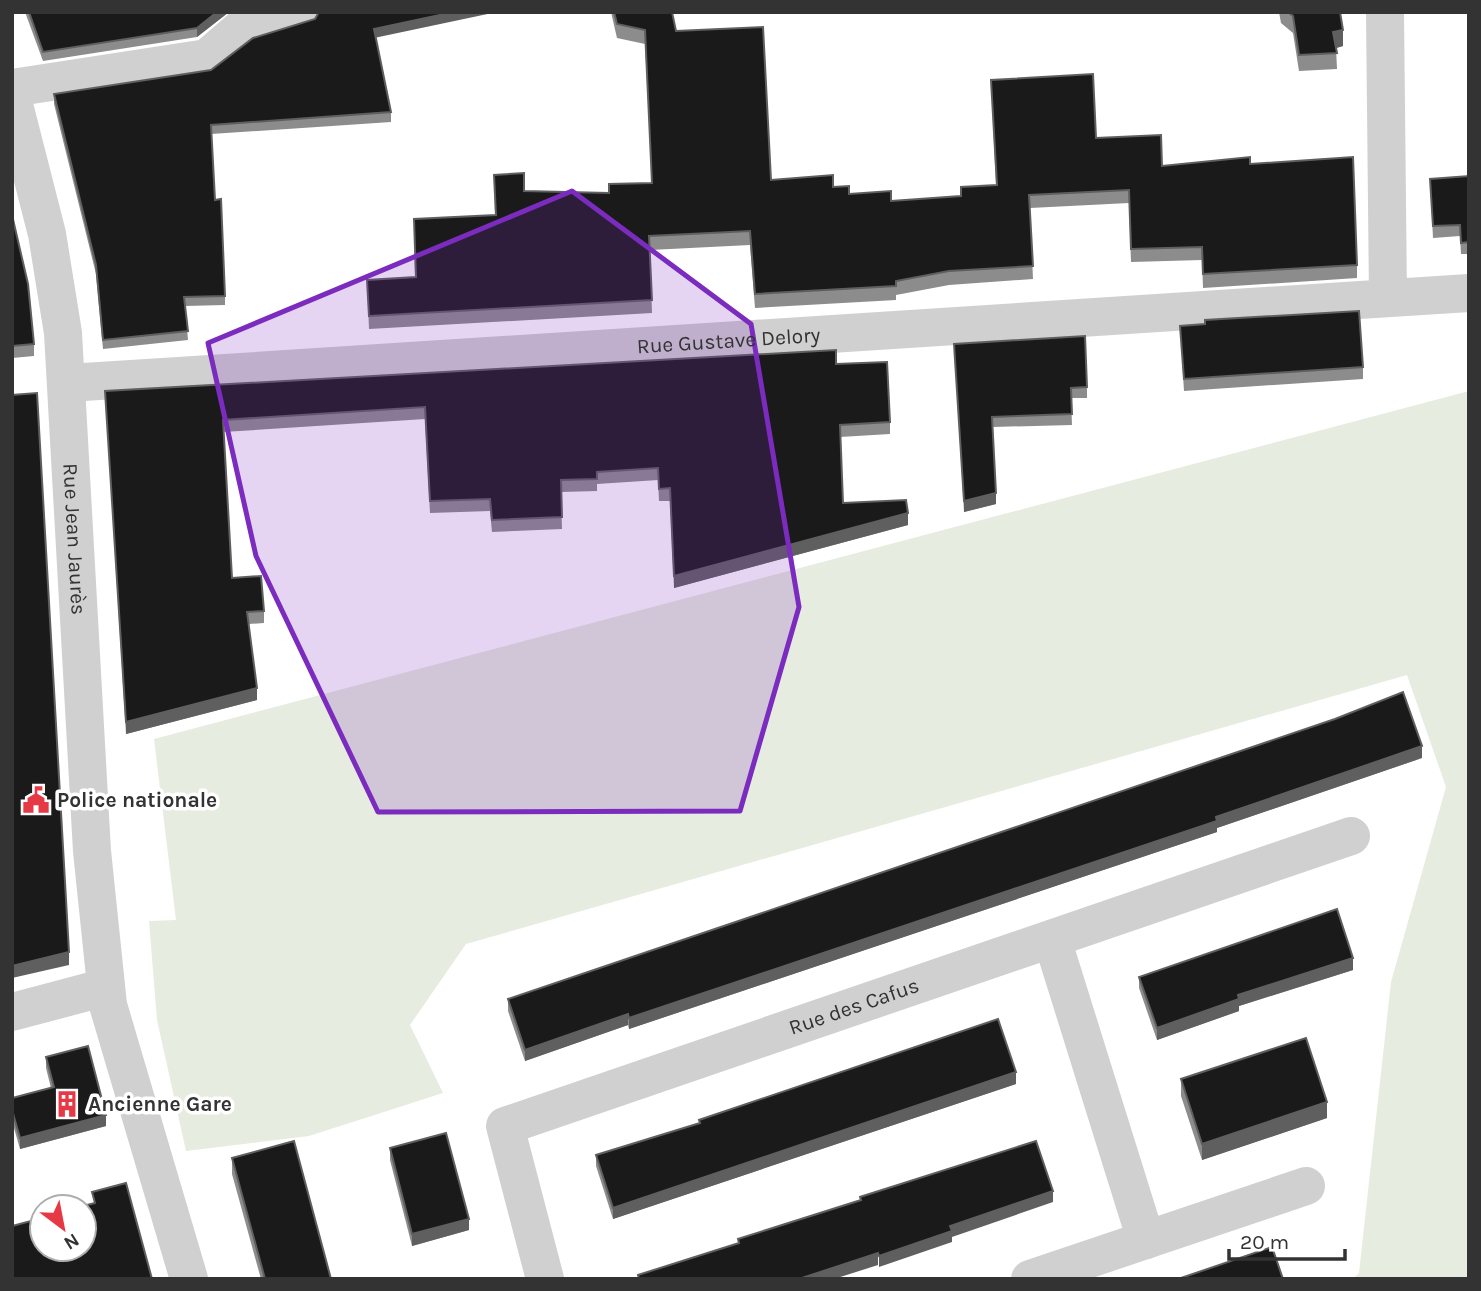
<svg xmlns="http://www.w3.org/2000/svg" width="1481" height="1291" font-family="Karla,sans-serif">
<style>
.green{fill:#e6ecdf}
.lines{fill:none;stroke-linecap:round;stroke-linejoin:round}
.minor{stroke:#d0d0d0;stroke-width:38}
.wall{fill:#8c8c8c}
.shaded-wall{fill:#5f5f5f}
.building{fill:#1a1a1a;stroke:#5f5f5f;stroke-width:2}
.marked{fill:#7b2cbf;fill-opacity:0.2;stroke:#7b2cbf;stroke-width:5;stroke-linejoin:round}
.labels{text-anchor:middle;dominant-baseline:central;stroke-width:7;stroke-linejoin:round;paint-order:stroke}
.street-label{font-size:21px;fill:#333;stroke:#fff}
.poi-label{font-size:21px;font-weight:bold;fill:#333;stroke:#fff;text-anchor:start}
</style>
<rect width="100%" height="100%" fill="#fff"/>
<path class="green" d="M1469 391V1279H1353L1359 1273 1391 982 1446 787 1407 675 466 944 410 1025 443 1093 309 1136 186 1151 157 1020 149 921 176 920 154 739Z"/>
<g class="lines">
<g class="minor">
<path d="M1385 12 1388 298"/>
<path d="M12 88 207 58 243 27 300 12"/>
<path id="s1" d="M12 97 47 234 63 333 92 851 108 1005 189 1279"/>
<path id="s2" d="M68 383 1469 293"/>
<path d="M1052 939 1146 1240"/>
<path d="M12 1012 106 987"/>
<path id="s3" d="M545 1279 505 1126 1351 836"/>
<path d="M1030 1279 1306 1186"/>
</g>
</g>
<g class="wall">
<path d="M25 12H229L197 37 43 61Z"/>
<path d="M611 12H672L676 31 771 180 833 187 849 194 891 201 961 196 996 185 991 80 1096 138 1162 166 1250 164 1357 265V278L1203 288 1202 260 1131 262 1129 203 1030 208 1033 279 949 285 896 295V300L755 308 750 245 650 250 652 313 369 329 367 280 415 277 414 219 495 215 494 175 524 191 609 193 652 183 645 44 617 38Z"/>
<path d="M1279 12H1340L1343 46 1336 48 1337 69 1299 71 1293 33 1281 23Z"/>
<path d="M315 19 376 38 391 112V122L211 134 215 200 225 296V305L185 306 188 340 103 349 96 274 54 104V94L211 70Z"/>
<path d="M1469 176V254H1461L1460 236 1433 238 1430 179Z"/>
<path d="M12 215 34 344V356L12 358Z"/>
<path d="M1180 326 1363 367V379L1184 391Z"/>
<path d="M954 344 1087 387V398H1071L1072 425 993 427 996 504 964 512Z"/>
<path d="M836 364 890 422V434L840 437 843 503 908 525 674 588 670 501H659L658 480 597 484V491L561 492 562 529 492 532 490 511 430 513 425 419 223 432 232 578 264 611V623L248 624 257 700 126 734 105 391Z"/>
<path d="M1422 758 1217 828V832L629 1029 628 1025 525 1061 508 1011V999Z"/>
<path d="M1353 970 1239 1006V1011L1157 1040 1139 988V977Z"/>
<path d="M46 1057 106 1126 20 1149 12 1121V1098L51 1088 46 1068Z"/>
<path d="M1181 1079 1327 1118 1202 1160 1181 1096Z"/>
<path d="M1016 1084 613 1219 596 1166V1155L699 1123V1120Z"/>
<path d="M390 1148 469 1230 412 1246 390 1160Z"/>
<path d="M232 1158 331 1279H261L232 1174Z"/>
</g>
<g class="shaded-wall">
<path d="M217 12H229L197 37V28Z"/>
<path d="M454 12H497L374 38V29Z"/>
<path d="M1343 30V46L1333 49V32Z"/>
<path d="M996 493V504L964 512V501Z"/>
<path d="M908 513V525L674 588V576Z"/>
<path d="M257 688V700L126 734V722Z"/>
<path d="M1422 746V758L1217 828V832L629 1029V1018Z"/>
<path d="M69 952V965L12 978V966Z"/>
<path d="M1353 958V970L1239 1006V1011L1157 1040V1028L1238 995Z"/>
<path d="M628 1014V1025L525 1061V1050Z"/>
<path d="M1016 1072V1084L613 1219V1208Z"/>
<path d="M1327 1102V1118L1202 1160V1144Z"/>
<path d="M106 1115V1126L20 1149V1138Z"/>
<path d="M1053 1191V1202L952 1237V1242L879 1267V1256L950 1226Z"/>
<path d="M469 1219V1230L412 1246V1234Z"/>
<path d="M878 1253V1265L834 1279H799Z"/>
</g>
<g class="building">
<path d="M29 12H217L197 28 43 52Z"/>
<path d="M319 12H454L374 29 391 112 211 125 215 200 221 199 225 296 184 297 188 331 103 340 96 265 54 94 211 70 253 38 315 19Z"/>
<path d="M614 12H672L676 31 763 27 771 180 833 175V187L849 186V194L891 191V201L961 196V187L997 185 991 80 1093 74 1096 138 1161 135 1162 166 1250 157V164L1353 157 1357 265 1203 274 1202 247 1131 249 1129 190 1029 195 1033 266 949 271 896 281V286L755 294 750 231 649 236 652 300 369 316 367 280 416 277 414 219 496 215 494 175 524 173V191L609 193V184L652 183 645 30 617 24Z"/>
<path d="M1288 12H1340L1343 30 1333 32 1337 53 1299 55 1293 16Z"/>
<path d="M1469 176V242L1461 243 1460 225 1433 226 1430 179Z"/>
<path d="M12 215 28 284 34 344 12 346Z"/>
<path d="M1359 311 1363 367 1184 379 1180 326 1205 324V320Z"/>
<path d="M1085 336 1087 387 1071 388 1072 414 992 417 996 493 964 501 954 344Z"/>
<path d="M836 350V364L887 362 890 422 840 425 843 503 906 500 908 513 674 576 670 488 659 489 658 468 597 472V479L561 480 562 517 492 520 490 499 430 501 425 407 223 420 232 578 261 576 264 611 247 612 257 688 126 722 105 391Z"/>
<path d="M37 393 69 952 12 966V395Z"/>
<path d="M1403 692 1422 746 1216 817 1217 821 629 1018 628 1014 525 1050 508 999 1335 719Z"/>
<path d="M1337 909 1353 958 1238 995 1239 999 1157 1028 1139 977Z"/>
<path d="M998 1019 1016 1072 613 1208 596 1155 700 1123 699 1120Z"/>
<path d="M1306 1038 1327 1102 1202 1144 1181 1079Z"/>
<path d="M88 1046 106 1115 20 1138 12 1110V1098L54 1087 46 1057Z"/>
<path d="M446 1133 469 1219 412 1234 390 1148Z"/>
<path d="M294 1141 331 1279H265L232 1158Z"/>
<path d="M1036 1141 1053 1191 950 1226 952 1231 879 1256 878 1253 799 1279H639L638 1275 739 1243 738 1239 861 1200 860 1197Z"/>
<path d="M126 1183 152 1279H12V1226L42 1218V1249H84V1207H79L95 1203 92 1192Z"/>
<path d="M1272 1247 1283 1279H1178Z"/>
</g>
<path class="marked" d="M572 191 751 324 799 607 740 811 378 812 256 556 208 343Z"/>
<defs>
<symbol id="civic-bare" viewBox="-9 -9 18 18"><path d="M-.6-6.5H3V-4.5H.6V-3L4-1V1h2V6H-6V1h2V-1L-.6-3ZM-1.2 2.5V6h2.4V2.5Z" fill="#e63946" stroke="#fff" stroke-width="2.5" paint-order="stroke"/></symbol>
<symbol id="building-bare" viewBox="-9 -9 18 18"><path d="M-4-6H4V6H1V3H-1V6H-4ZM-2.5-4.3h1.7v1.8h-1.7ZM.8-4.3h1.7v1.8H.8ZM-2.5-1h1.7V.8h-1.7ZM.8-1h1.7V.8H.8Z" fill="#e63946" stroke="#fff" stroke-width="2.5" paint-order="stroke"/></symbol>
</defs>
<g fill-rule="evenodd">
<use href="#civic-bare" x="17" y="781" width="38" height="38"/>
<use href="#building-bare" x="48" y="1085" width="38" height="38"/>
</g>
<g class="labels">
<g class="street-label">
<text stroke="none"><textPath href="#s2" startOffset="662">Rue Gustave Delory</textPath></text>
<text stroke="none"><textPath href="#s1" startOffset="448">Rue Jean Jaurès</textPath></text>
<text stroke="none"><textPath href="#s3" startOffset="527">Rue des Cafus</textPath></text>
</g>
<g class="poi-label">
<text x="57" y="800">Police nationale</text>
<text x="88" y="1104">Ancienne Gare</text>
</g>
</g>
<rect width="1481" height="1291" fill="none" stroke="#333333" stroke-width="28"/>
<g transform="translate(63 1228) rotate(148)"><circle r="33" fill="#ffffff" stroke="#adadad" stroke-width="2"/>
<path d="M0-5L12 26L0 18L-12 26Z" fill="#e63946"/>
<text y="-10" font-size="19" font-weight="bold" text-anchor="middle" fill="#333333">N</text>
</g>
<path d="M1229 1249v10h116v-10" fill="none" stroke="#333333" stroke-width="3.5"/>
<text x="1240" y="1249" font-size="21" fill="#333333" stroke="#ffffff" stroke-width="5" paint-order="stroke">20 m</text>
</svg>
